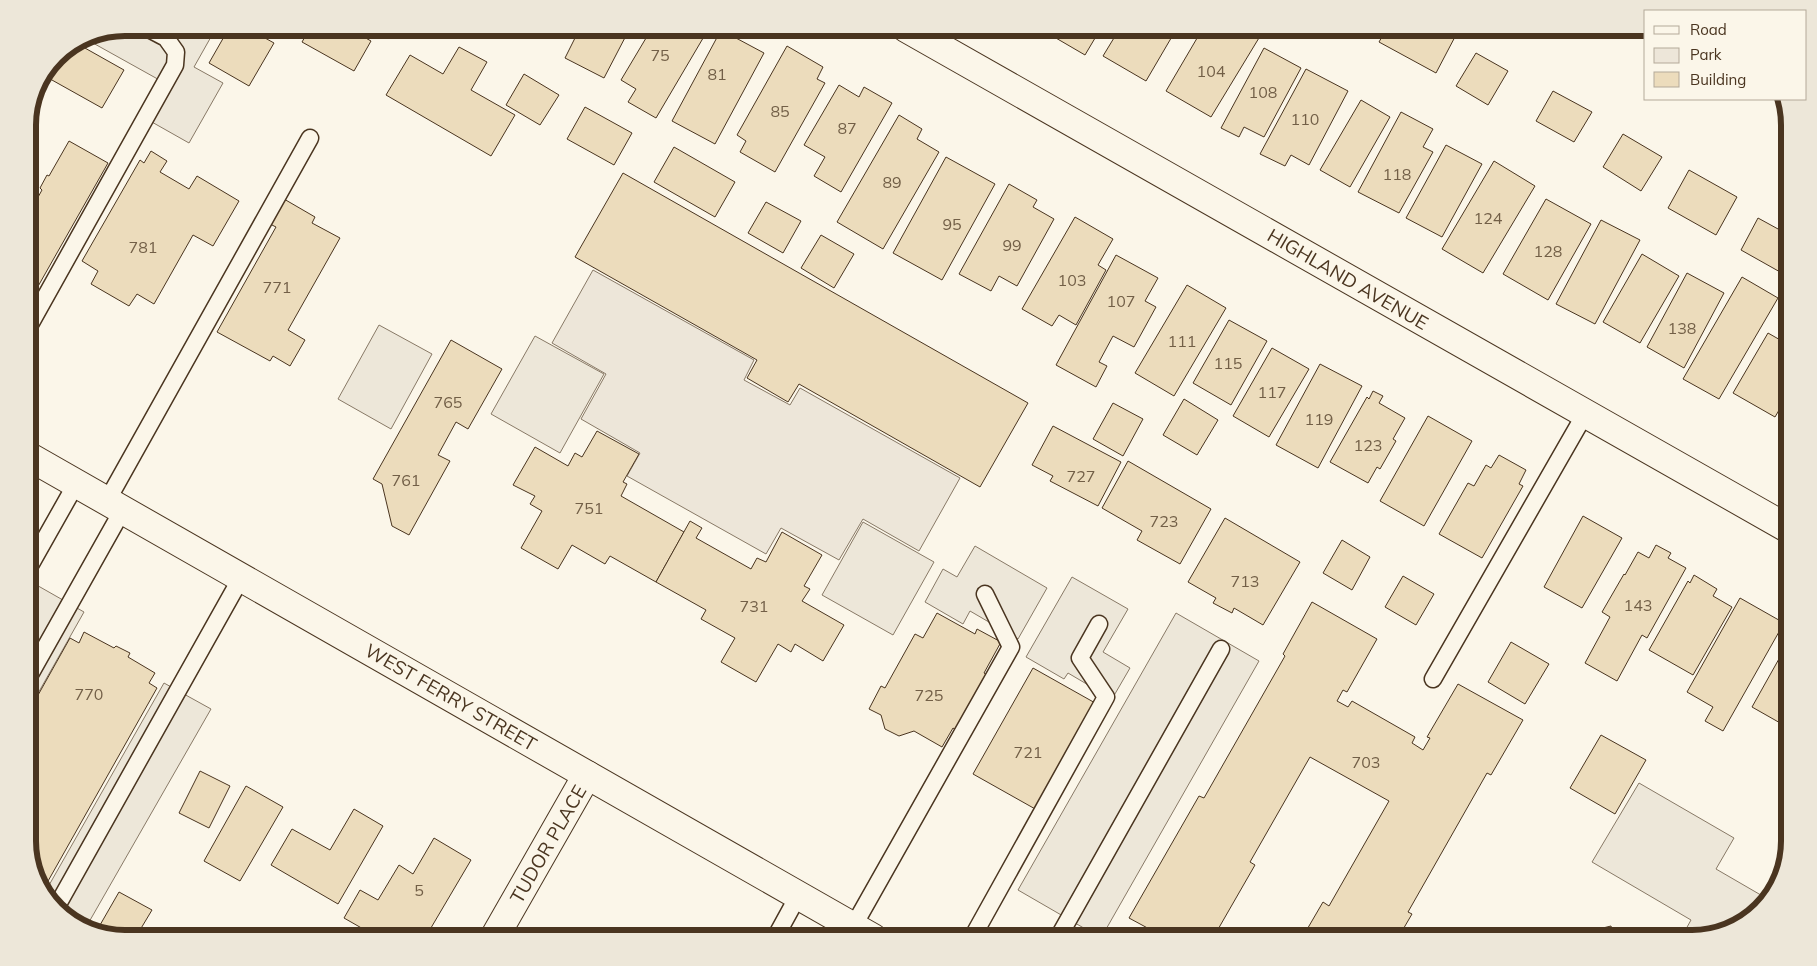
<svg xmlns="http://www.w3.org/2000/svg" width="1817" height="966" font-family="Mulish,sans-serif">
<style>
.green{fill:#ede6d9;stroke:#887966}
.parking{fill:#ede7d9;stroke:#887966}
.building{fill:#ecdcbc;stroke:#4a3520}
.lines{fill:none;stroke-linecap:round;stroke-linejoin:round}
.service-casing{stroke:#4a3520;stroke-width:19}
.minor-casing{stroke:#4a3520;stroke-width:30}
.tertiary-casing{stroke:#4a3520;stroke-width:30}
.service{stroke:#fbf6e9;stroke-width:16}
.minor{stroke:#fbf6e9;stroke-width:28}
.tertiary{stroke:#fbf6e9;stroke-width:28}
.labels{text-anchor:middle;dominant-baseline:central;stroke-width:4;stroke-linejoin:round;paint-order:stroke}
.number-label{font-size:16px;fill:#725f47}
.street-label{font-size:19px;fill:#4a3520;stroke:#fbf6e9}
.rim{fill:none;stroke:#4a3520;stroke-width:6}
</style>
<rect width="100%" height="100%" fill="#fbf6e9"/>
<path class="green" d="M593 270 754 360 744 380 790 405 800 388 960 478 919 551 863 519 839 560 781 528 766 554 627 476 640 453 581 419 606 374 552 343Z"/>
<g class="parking">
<path d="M126 28H216L194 67 223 83 189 143 143 117 163 82 84 38Z"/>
<path d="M379 325 432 354 391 429 338 399Z"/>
<path d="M535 336 604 374 560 453 491 414Z"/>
<path d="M863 522 934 562 893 635 822 595Z"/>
<path d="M975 546 1047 588 1018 639 970 611 963 624 925 602 943 569 957 577Z"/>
<path d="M1072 577 1128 609 1103 652 1130 668 1112 699 1068 673 1064 679 1026 657Z"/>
<path d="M33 583 84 612 28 711V591Z"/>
<path d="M1176 613 1259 661 1101 938 1018 890Z"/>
<path d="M164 683 211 709 85 929 82 928 44 894Z"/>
<path d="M1639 783 1734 838 1716 869 1766 898 1741 925 1692 938H1681L1691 920 1592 862Z"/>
</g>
<g class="building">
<path d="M229 28H247L274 43 249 86 209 63Z"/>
<path d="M310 28H348L371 41 354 71 302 42Z"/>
<path d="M580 28H630L604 78 565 58Z"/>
<path d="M652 28H709L656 118 628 102 636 89 621 80Z"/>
<path d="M1052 28H1101L1085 55 1049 34Z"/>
<path d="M1120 28H1177L1146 81 1103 56Z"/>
<path d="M1203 28H1265L1211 117 1166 91Z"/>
<path d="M1387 28H1447L1457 33 1436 73 1379 42Z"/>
<path d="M721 30 764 53 715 144 672 121Z"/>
<path d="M76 43 124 70 102 108 43 75 56 56Z"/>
<path d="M787 46 823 67 817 79 825 83 775 172 740 152 746 141 737 135Z"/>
<path d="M459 47 487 62 471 90 515 115 491 156 386 95 410 55 443 74Z"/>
<path d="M1264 48 1301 68 1264 137 1244 127 1239 137 1221 128Z"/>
<path d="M1476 53 1508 71 1488 105 1456 86Z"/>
<path d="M1306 69 1348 91 1309 165 1291 155 1285 166 1260 154Z"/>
<path d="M524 74 559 95 540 125 506 105Z"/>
<path d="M839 85 859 97 864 87 892 103 841 192 814 176 825 157 804 145Z"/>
<path d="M1553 91 1592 112 1574 142 1536 121Z"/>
<path d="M1361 100 1390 117 1350 187 1320 170Z"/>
<path d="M585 107 632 133 614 165 567 139Z"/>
<path d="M1401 112 1433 129 1423 147 1433 152 1399 213 1358 192Z"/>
<path d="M899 115 922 129 917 139 939 152 883 249 837 222Z"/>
<path d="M1623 134 1662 157 1641 191 1603 167Z"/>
<path d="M69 141 108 163 28 304V215L42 190 40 188 47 175 49 176Z"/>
<path d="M1446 145 1482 164 1442 237 1406 218Z"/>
<path d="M674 147 735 182 715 217 654 182Z"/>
<path d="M151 151 167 161 160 172 189 189 197 176 239 201 213 246 193 235 154 304 137 294 129 306 91 284 98 271 82 261 140 160 144 163Z"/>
<path d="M946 157 995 184 942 280 893 253Z"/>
<path d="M1494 161 1535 186 1483 273 1442 249Z"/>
<path d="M1689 170 1737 197 1716 235 1668 208Z"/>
<path d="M623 173 1028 403 980 487 799 384 788 402 747 378 757 360 575 257Z"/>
<path d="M1009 184 1037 200 1033 207 1054 219 1017 286 999 276 991 291 959 274Z"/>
<path d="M284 199 315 217 312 223 340 238 288 330 305 340 290 366 273 356 270 361 217 332 276 227 270 224Z"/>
<path d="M1546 199 1591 224 1548 300 1503 274Z"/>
<path d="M766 202 801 221 783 253 748 233Z"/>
<path d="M1075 217 1113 239 1098 265 1106 270 1076 325 1059 315 1052 326 1022 309Z"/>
<path d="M1758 218 1789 235V277L1741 250Z"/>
<path d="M1601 220 1640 240 1595 324 1556 304Z"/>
<path d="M821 235 854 254 834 288 801 268Z"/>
<path d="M1642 254 1679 276 1640 343 1603 322Z"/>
<path d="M1116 255 1158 278 1145 301 1156 307 1134 347 1113 336 1099 362 1107 366 1096 387 1056 365Z"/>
<path d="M1687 273 1724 293 1684 368 1647 347Z"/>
<path d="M1742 277 1778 298 1719 399 1683 379Z"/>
<path d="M1187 285 1226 308 1174 396 1135 373Z"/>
<path d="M1229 320 1267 341 1231 405 1193 383Z"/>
<path d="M1768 333 1789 345V393L1775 417 1733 393Z"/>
<path d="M451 340 502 369 468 429 456 422 438 455 450 461 409 535 392 526 382 484 373 479Z"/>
<path d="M1272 348 1309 369 1269 437 1233 416Z"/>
<path d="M1320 364 1362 386 1318 468 1276 445Z"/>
<path d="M1373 391 1383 396 1379 403 1405 418 1393 439 1396 441 1380 469 1377 467 1368 483 1330 462 1367 397 1369 399Z"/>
<path d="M1184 399 1218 420 1197 455 1163 435Z"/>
<path d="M1113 403 1143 419 1123 456 1093 439Z"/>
<path d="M1428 416 1472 441 1424 526 1380 501Z"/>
<path d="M1789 420V442L1780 436Z"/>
<path d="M1053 426 1121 462 1098 506 1050 481 1053 476 1032 465Z"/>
<path d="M597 431 639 454 623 482 627 484 621 496 684 532 656 582 610 556 605 564 572 545 558 569 521 548 542 511 530 504 535 496 513 485 535 447 568 466 575 453 582 457Z"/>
<path d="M1499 455 1526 470 1519 484 1523 486 1482 558 1439 534 1468 483 1474 486 1486 465 1491 468Z"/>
<path d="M1128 461 1211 509 1180 564 1137 540 1142 531 1102 508Z"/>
<path d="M1583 516 1622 538 1582 608 1544 587Z"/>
<path d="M1225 518 1300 562 1263 625 1234 608 1232 613 1213 603 1216 598 1188 582Z"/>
<path d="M690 521 702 528 696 538 751 569 757 558 766 562 782 532 822 555 804 586 810 589 802 601 844 625 823 661 795 644 791 652 778 644 756 682 721 662 735 638 701 619 706 610 656 582Z"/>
<path d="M1342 540 1370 557 1352 590 1323 573Z"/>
<path d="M1656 545 1671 553 1668 558 1686 568 1647 638 1642 635 1617 681 1585 663 1610 617 1602 612 1624 574 1625 575 1638 552 1649 558Z"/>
<path d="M1694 575 1717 589 1713 596 1732 607 1693 675 1649 650 1688 581 1690 583Z"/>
<path d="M1403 576 1434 594 1416 625 1385 607Z"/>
<path d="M1740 598 1784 623 1723 731 1705 721 1713 707 1687 692Z"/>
<path d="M1312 602 1377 639 1347 692 1343 690 1337 701 1348 707 1352 701 1415 737 1412 743 1423 750 1430 738 1427 737 1458 684 1523 720 1491 775 1487 773 1408 912 1412 914 1398 938H1302L1323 902 1329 906 1389 801 1310 757 1250 862 1255 865 1213 938H1166L1129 918 1199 796 1204 798 1285 656 1283 654Z"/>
<path d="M937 613 975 634 977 629 1001 642 984 673 987 675 956 730 953 728 942 747 914 731 899 736 885 729 881 715 869 709 881 686 885 688 915 634 923 638Z"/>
<path d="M84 632 114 648 116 646 130 653 128 657 155 673 149 683 157 688 43 890 28 847V713L70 638 79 643Z"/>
<path d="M1789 641V728L1752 707Z"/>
<path d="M1511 642 1549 664 1525 704 1488 682Z"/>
<path d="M1033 668 1097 704 1037 810 973 774Z"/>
<path d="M1601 735 1646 760 1615 814 1570 788Z"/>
<path d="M200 771 230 786 209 828 179 813Z"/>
<path d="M246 786 283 807 240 881 204 861Z"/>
<path d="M354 809 383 826 338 904 271 865 292 829 330 850Z"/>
<path d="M434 838 471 860 425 938H379L344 918 360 890 378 900 399 865 413 874Z"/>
<path d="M119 892 152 910 137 935 129 931 124 938 96 932Z"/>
<path d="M1611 926 1614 938H1562Z"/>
</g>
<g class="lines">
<defs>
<g id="service">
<path d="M28 328 175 65 176 52 166 38 147 28"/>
<path d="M107 501 310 138"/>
<path d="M28 569 76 484"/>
<path d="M28 678 122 511"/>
<path d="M1433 679 1585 414"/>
<path d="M57 906 241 578"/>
<path d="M853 927 1011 647 985 594"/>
<path d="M775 938 798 896"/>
<path d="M972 938 1106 697 1080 658 1099 624"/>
<path d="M1058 938 1221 649"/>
</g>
<g id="minor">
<path d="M906 28 1789 529"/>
<path d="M494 938 587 775"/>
</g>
<path id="tertiary" d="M28 456 873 938"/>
</defs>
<use href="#service" class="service-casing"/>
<use href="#minor" class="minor-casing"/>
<use href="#tertiary" class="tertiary-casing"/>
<use href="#service" class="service"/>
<use href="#minor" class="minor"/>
<use href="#tertiary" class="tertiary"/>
</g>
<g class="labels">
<g class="number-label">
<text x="660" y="55">75</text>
<text x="1211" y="71">104</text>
<text x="717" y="74">81</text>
<text x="1263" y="92">108</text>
<text x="780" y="111">85</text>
<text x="1305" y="119">110</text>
<text x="847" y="128">87</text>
<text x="1397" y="174">118</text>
<text x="892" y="182">89</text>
<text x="1488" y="218">124</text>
<text x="952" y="224">95</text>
<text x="1012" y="245">99</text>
<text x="143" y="247">781</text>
<text x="1548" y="251">128</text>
<text x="1072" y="280">103</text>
<text x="277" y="287">771</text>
<text x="1121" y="301">107</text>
<text x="1682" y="328">138</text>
<text x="1182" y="341">111</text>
<text x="1228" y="363">115</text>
<text x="1272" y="392">117</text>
<text x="448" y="402">765</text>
<text x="1319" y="419">119</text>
<text x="1368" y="445">123</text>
<text x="1081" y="476">727</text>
<text x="406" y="480">761</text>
<text x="589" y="508">751</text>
<text x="1164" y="521">723</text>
<text x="1245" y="581">713</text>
<text x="1638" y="605">143</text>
<text x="754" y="606">731</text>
<text x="89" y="694">770</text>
<text x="929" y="695">725</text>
<text x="1028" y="752">721</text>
<text x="1366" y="762">703</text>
<text x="419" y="890">5</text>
</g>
<g class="street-label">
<text transform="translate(1348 279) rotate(30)">HIGHLAND AVENUE</text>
<text transform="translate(451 697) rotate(30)">WEST FERRY STREET</text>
<text transform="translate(548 844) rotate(-60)">TUDOR PLACE</text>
</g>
</g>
<path d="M0 0H1817V966H0ZM125 36H1692A89 89 0 0 1 1781 125V841A89 89 0 0 1 1692 930H125A89 89 0 0 1 36 841V125A89 89 0 0 1 125 36Z" fill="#ede7d9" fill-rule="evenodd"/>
<path class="rim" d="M125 36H1692A89 89 0 0 1 1781 125V841A89 89 0 0 1 1692 930H125A89 89 0 0 1 36 841V125A89 89 0 0 1 125 36Z"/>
<rect x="1644" y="10" width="162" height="90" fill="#fbf6e9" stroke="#b4a999"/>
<rect x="1654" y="26" width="25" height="8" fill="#fbf6e9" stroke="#b4a999"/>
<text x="1690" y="35" font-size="15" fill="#4a3520">Road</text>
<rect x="1654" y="48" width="25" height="15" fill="#ede6d9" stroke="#b4a999"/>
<text x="1690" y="60" font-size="15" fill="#4a3520">Park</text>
<rect x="1654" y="72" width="25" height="15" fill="#ecdcbc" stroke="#b4a999"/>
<text x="1690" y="85" font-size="15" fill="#4a3520">Building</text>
</svg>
